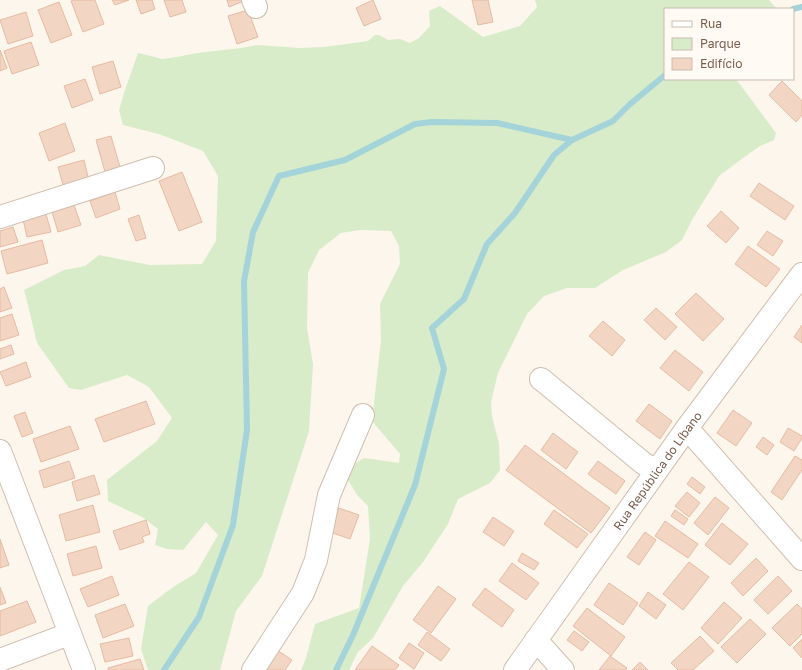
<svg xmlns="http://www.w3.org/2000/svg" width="802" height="670" font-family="'Golos Text',sans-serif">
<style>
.green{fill:#d8ecc9}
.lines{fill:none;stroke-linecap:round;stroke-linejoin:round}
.stream{stroke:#a5d3da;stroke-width:6}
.building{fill:#f3d5c3;stroke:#e6bba3}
.minor-casing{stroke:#d1beb0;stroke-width:24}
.minor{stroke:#fff;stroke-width:22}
.labels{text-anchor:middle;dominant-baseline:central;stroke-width:3;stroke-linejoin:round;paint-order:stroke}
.street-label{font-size:12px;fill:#7a5c4d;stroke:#fffaf3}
</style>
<rect width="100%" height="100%" fill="#fdf6ec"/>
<path class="green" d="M535 0H769L777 9H665V79H736L776 133 774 140 760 146 743 158 719 176 692 220 682 240 666 252 623 270 595 288H567L544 296 527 314 498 373 491 402 492 416 499 444 500 470 490 483 458 499 448 524 423 562 403 586 373 638 358 652 349 670H301L306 658 315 624 359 608 370 539 368 506 358 496 346 477 356 463 364 458 399 463 400 454 372 421 381 340 380 304 400 264 399 246 391 231 360 230 341 233 319 250 308 273 307 328 313 364 309 431 262 576 236 611 220 670H148L141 649 148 606 173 587 196 573 218 535 206 522 183 550 167 549 155 545 158 529 142 517 108 501 107 480 157 441 172 418 149 387 127 375 81 390 69 388 37 343 26 297 24 290 64 270 85 266 99 255 150 265 202 264 216 241 218 176 203 151 159 134 123 125 119 110 124 93 138 53 151 56 162 59 177 57 197 53 241 48 258 45 300 48 324 47 368 41 375 35H379L388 40 400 39 410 43 419 38 430 26 429 11 440 6 483 37 520 26 537 7Z"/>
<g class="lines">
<g class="stream">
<path d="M793 9 802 7"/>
<path d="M164 670 199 617 233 525 247 430 244 281 253 232 279 176 345 160 415 124 432 122 497 123 572 140"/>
<path d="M336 670 353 635 415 485 444 369 432 328 464 299 487 244 515 213 554 155 572 140 613 121 629 105 665 75"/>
</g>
</g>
<g class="building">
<path d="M73 0H95L104 24 83 32 71 1Z"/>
<path d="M112 0H129L115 5Z"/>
<path d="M136 0H152L155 9 141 14Z"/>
<path d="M164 0H182L186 12 170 17Z"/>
<path d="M227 0H244V1L229 7Z"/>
<path d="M373 0 381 19 364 26 356 8Z"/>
<path d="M472 0H488L493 22 478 25Z"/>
<path d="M59 2 72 35 51 43 38 10Z"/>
<path d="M248 10 258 37 237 44 228 16Z"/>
<path d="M26 12 33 36 8 44 0 20Z"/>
<path d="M31 42 39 65 12 74 4 51Z"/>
<path d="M0 50 7 68 0 71Z"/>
<path d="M113 61 121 87 100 94 92 67Z"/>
<path d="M85 79 93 100 72 108 64 86Z"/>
<path d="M782 81 802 101V115L796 122 769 95Z"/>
<path d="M65 123 75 151 49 161 39 133Z"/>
<path d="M111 136 120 167 105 172 96 140Z"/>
<path d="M84 160 89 181 64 188 58 167Z"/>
<path d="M182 172 202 222 179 231 159 181Z"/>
<path d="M759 183 794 206 785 220 750 196Z"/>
<path d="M115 192 120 209 96 218 90 201Z"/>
<path d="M74 205 81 225 58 232 52 212Z"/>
<path d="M721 211 739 228 726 243 707 226Z"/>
<path d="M46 214 51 232 27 237 23 219Z"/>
<path d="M139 215 146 238 136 241 128 219Z"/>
<path d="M13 227 18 242 0 247V231Z"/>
<path d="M767 231 783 241 773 256 757 245Z"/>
<path d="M42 240 48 263 7 274 1 251Z"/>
<path d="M748 246 780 269 766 287 735 264Z"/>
<path d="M4 287 12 308 0 312V289Z"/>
<path d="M696 293 724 319 703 341 675 314Z"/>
<path d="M656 308 677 327 665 340 644 320Z"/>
<path d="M12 314 19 335 0 341V318Z"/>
<path d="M603 321 625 340 612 356 589 336Z"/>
<path d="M802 325V343L794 337Z"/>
<path d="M11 345 14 354 0 359V349Z"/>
<path d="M675 350 703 372 689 391 660 368Z"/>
<path d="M26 362 31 377 6 386 0 372Z"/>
<path d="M146 401 155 424 104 442 95 419Z"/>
<path d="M649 404 672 421 660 439 636 421Z"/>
<path d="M733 410 752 423 736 446 717 433Z"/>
<path d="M25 412 33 433 22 437 14 416Z"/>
<path d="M70 426 79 449 41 462 33 439Z"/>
<path d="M788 428 802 436V438L794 451 780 442Z"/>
<path d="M553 433 578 452 566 469 541 450Z"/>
<path d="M763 437 774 445 767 455 756 447Z"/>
<path d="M525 445 610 508 591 533 506 470Z"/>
<path d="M795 456 802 460V470L782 500 771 492Z"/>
<path d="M69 461 75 478 44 488 39 471Z"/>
<path d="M598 461 625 481 616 494 588 474Z"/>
<path d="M94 475 100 494 77 501 72 482Z"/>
<path d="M692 477 705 487 700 494 687 484Z"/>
<path d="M687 492 700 503 689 517 675 506Z"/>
<path d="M715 497 729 508 708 535 694 523Z"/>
<path d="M93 505 100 532 66 541 59 515Z"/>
<path d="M339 508 359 515 350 539 330 532Z"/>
<path d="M554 510 588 534 577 548 544 524Z"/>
<path d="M675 510 688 519 684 525 671 516Z"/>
<path d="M493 517 514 531 504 546 483 532Z"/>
<path d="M146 520 150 534 142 537 144 542 120 550 113 531Z"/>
<path d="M665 521 698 544 688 558 655 536Z"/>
<path d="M722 523 748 544 730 565 705 545Z"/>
<path d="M645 532 656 540 639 565 627 557Z"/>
<path d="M0 539 9 565 0 568Z"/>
<path d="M96 546 102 568 73 576 67 554Z"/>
<path d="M522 553 539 563 534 570 518 561Z"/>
<path d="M756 558 768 571 743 596 731 583Z"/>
<path d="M689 562 709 577 683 610 663 594Z"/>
<path d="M512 563 539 583 526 600 499 581Z"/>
<path d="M112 576 119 595 88 607 80 589Z"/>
<path d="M778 576 792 591 768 614 754 600Z"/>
<path d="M609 583 638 603 623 625 594 605Z"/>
<path d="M438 586 456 599 431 633 413 620Z"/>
<path d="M0 587 6 603 0 605Z"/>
<path d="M485 588 514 610 502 627 472 605Z"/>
<path d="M648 592 666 605 656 619 639 606Z"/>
<path d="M27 601 36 622 0 636V611Z"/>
<path d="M724 602 742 618 718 644 701 628Z"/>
<path d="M125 604 134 626 103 638 95 615Z"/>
<path d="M797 604 802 609V634L790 646 772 628Z"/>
<path d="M587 608 625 637 611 656 573 626Z"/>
<path d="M750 619 766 634 737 663 721 647Z"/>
<path d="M574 631 589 642 582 651 567 640Z"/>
<path d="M427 632 450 649 441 661 418 645Z"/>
<path d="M700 636 714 651 693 670H678L671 663Z"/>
<path d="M129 638 133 656 105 662 100 644Z"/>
<path d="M802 639V658L793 648Z"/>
<path d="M409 643 424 653 414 669 399 658Z"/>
<path d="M372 646 399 665 395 670H355Z"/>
<path d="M277 650 292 660 285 670H264Z"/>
<path d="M610 656 627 668 625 670H599Z"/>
<path d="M140 659 144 670H108V668Z"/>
<path d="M640 662 648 670H632Z"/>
</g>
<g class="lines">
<defs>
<g id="minor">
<path d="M253 0 256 7"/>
<path d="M0 217 153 168"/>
<path d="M541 379 643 463 656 471"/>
<path d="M687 428 802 559"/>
<path d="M0 451 84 670"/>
<path d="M536 640 563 670"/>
<path d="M0 660 69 634"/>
<path d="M253 670 303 593 316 560 329 495 363 415"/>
<path id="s1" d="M515 670 687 428 802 274"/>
</g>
</defs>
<use href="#minor" class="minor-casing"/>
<use href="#minor" class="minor"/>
</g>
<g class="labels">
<g class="street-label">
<text stroke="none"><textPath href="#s1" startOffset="245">Rua República do Líbano</textPath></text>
</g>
</g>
<rect x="664" y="8" width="130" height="72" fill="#fffaf3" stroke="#cabbb1"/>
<rect x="672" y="21" width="20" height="6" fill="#ffffff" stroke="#cabbb1"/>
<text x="700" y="28" font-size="12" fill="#7a5c4d">Rua</text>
<rect x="672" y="38" width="20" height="12" fill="#d8ecc9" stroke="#cabbb1"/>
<text x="700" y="48" font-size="12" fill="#7a5c4d">Parque</text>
<rect x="672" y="58" width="20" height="12" fill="#f3d5c3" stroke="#cabbb1"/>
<text x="700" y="68" font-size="12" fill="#7a5c4d">Edifício</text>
</svg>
